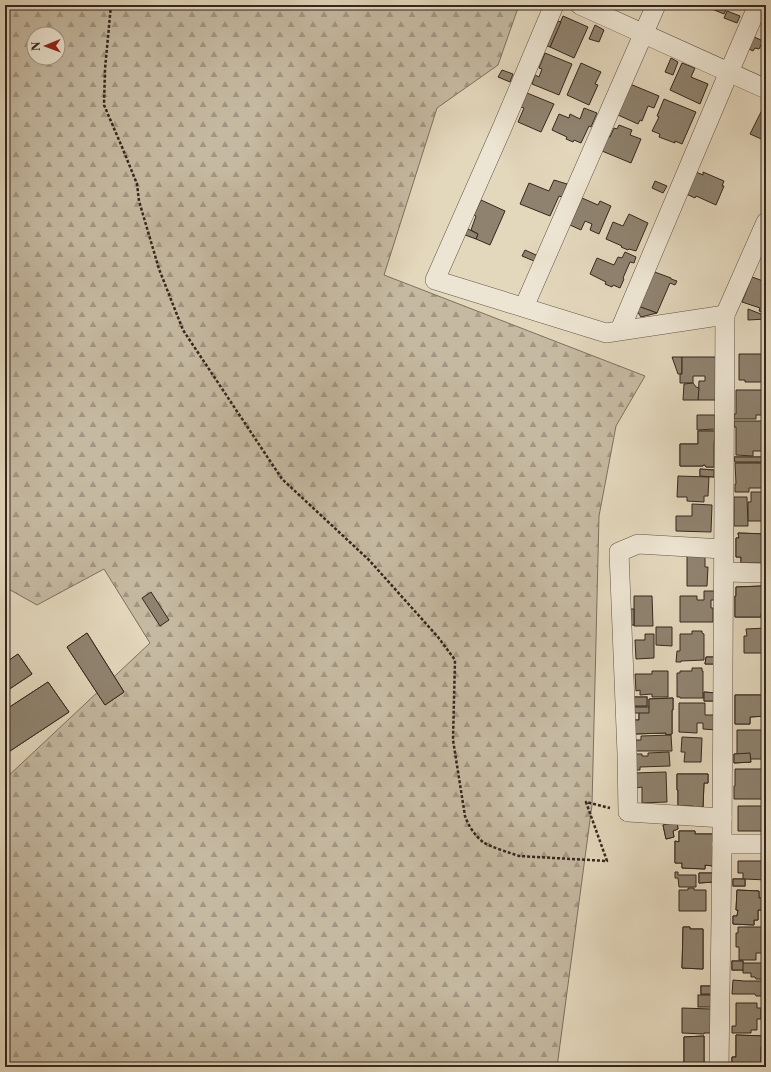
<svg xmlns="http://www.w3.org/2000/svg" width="771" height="1072" font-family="'Libre Caslon Text',serif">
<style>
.forest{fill:url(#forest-firs);stroke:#7c7060;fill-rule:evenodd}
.building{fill:#8f8370;stroke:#34271e}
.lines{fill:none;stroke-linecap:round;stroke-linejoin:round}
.minor-casing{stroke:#605346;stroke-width:20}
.path{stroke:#34271e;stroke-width:2.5;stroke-dasharray:3 2;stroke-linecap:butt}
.minor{stroke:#ede5d3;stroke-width:19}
</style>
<defs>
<pattern id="forest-firs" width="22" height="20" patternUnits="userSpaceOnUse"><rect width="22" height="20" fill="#c5b9a1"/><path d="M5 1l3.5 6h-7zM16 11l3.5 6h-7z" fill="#a19683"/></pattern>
</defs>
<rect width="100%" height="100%" fill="#e3d7bc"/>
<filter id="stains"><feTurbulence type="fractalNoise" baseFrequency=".005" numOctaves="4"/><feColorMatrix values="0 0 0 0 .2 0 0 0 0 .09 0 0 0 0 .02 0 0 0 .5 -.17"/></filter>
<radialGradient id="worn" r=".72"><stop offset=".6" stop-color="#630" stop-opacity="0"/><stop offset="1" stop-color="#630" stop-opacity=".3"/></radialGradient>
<path class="forest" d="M5 5H519L498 65 437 108 384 275 645 376 616 426 599 516 592 805 557 1067H5V779L150 643 104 569 37 605 5 587ZM34 34H58V58H34Z"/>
<g class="building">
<path d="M708 5H728L724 14 707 7Z"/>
<path d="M727 11 740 16 737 23 724 18Z"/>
<path d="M563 16 588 27 574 58 550 47Z"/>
<path d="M558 21 561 22 550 47 547 46Z"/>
<path d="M595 25 604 30 599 42 589 39Z"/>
<path d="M752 36 763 41 759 49 755 48 753 51 747 48Z"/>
<path d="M545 53 572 64 559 95 532 84 535 75 539 77 542 69 539 68Z"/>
<path d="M671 58 678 62 673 75 665 72Z"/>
<path d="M581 63 601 72 595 84 598 85 589 105 567 95Z"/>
<path d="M682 63 695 68 691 77 708 84 700 104 670 90Z"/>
<path d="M502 70 513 74 510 82 498 77Z"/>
<path d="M630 84 659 96 654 108 648 106 642 121 640 120 638 124 618 115Z"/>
<path d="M527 93 554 104 541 132 518 122 524 108 521 107Z"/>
<path d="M664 99 696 112 682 144 675 141V143L659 137 660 134 652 131 659 117 657 116Z"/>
<path d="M584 108 597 113 591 127 589 126 581 143 574 140 573 142 566 139 567 137 552 130 559 114 569 118 570 114 580 119Z"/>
<path d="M763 108 766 109V141L750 134Z"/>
<path d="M619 125 632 130 630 135 641 139 631 163 602 151 608 136 610 137 614 128 617 129Z"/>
<path d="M696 172 703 175V172L724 181 722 186H724L716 205 696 196 695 198 684 193Z"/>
<path d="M554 180 567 184 562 197 559 196 550 216 520 204 529 183 549 191Z"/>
<path d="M655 181 667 186 663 193 652 188Z"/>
<path d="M582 198 598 205 600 201 611 206 599 234 590 230 592 224 585 221 581 230 570 225Z"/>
<path d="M481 200 505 211 490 245 476 239 478 234 471 230 476 216 474 215Z"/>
<path d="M629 214 648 223 636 251 629 249 628 250 621 247 622 246 606 239 613 222 623 226Z"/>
<path d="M468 229 478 234 476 239 465 235Z"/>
<path d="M525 250 536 255 534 261 522 256Z"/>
<path d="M625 252 636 257 634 263 630 262 623 278 624 279 620 288 613 285 612 287 605 284 606 282 590 274 597 258 614 265 618 257 622 258Z"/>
<path d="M652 271 671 278V279L677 281 675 285 670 283 657 313 637 306Z"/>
<path d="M752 277 766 282V313L759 311 760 308 742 302Z"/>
<path d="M638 306 657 313 641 317 637 311Z"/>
<path d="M748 309 766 316V319L748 320Z"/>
<path d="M739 354H766V381H762L761 382H745V380H739Z"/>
<path d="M672 357H682V374H678Z"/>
<path d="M682 357H716V400H698L699 381H705V376H693V383H680V374H682Z"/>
<path d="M693 383 696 387 699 388 698 400H683L684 384Z"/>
<path d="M736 390H763V393H766V405H762V415H756V419H734V414H736Z"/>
<path d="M697 415H715V429L697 430Z"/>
<path d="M734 421H763V427H766V440H762V451H753V456L736 455V427H734Z"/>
<path d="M698 431H715L714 444V467H706L705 465H703V466H680V444H698Z"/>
<path d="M698 431H715L714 444V467H706L705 465H703V466H680V444H698Z"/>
<path d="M734 457H762V462H735Z"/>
<path d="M734 457H762V462H735Z"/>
<path d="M735 463H763V465H765V476H763V488H749V492H735V484H736Z"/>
<path d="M700 469 714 470V477L700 476Z"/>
<path d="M700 469 714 470V477L700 476Z"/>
<path d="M678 476 709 477 708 496H704V502L687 501V497H677Z"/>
<path d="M751 492H766V521H748V502H751Z"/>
<path d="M734 497H747L748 526H734Z"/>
<path d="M692 504 712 505 711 532 676 531V516H692Z"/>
<path d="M738 533 766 534V563H741V557H736V538H739Z"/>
<path d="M738 533 766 534V563H741V557H736V538H739Z"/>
<path d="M687 556 705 557V567H708L707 586H687Z"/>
<path d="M762 586V587H764L763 613H761V617H735V596H736V587Z"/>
<path d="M762 586V587H764L763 613H761V617H735V596H736V587Z"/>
<path d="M704 591H716L717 600H711V608H713V622H680V596H697V600H704Z"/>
<path d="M151 592 169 620 160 626 142 598Z"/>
<path d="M634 596H652L653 626H634Z"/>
<path d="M628 609H634V625H629Z"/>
<path d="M656 627H672V646L656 645Z"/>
<path d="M766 628V653H744V636H747L746 629Z"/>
<path d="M692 631H702V633L704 634V660L681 661V662H676L677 651H680V634H692Z"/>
<path d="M87 633 124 692 105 705 67 647Z"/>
<path d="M87 633 124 692 105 705 67 647Z"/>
<path d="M645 634H654V658L636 659 635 640H645Z"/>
<path d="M18 654 32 674 5 692V663Z"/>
<path d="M18 654 32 674 5 692V663Z"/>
<path d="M706 657H715V664H705Z"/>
<path d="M706 657H715V664H705Z"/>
<path d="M692 668H702V671H703V698H680V697H677V673H680V671H692Z"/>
<path d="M652 671H668V697H652V694L640 695V690L636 691 635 674H652Z"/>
<path d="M48 682 69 712 7 753 5 750V710Z"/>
<path d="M48 682 69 712 7 753 5 750V710Z"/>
<path d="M704 692 716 693V701H704Z"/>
<path d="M704 692 716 693V701H704Z"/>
<path d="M735 695H766V716L750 717V724H735Z"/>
<path d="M735 695H766V716L750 717V724H735Z"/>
<rect x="633" y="697" width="14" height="9"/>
<rect x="633" y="697" width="14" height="9"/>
<path d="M673 698V710H672V734L666 735V733L634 734V720H639V713H632V707H649V699Z"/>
<path d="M673 698V710H672V734L666 735V733L634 734V720H639V713H649V699Z"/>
<path d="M679 703H705V715H716V730L703 729V723H697V733L679 732Z"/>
<path d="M737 730H764V759H750L751 762 734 763V754H737Z"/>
<path d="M671 735 672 751H634V740H641V736Z"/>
<path d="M682 737 702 738 701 762H684L685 752H681Z"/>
<path d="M669 752 670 766 640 767V770H634V754H642V756H648V753Z"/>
<path d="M750 753 751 762 734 763V754Z"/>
<path d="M735 769H762V770H766L765 792H763V799H734V786H735Z"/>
<path d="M666 772 667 802 642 803V787L635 788 634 773Z"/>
<path d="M677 774H708V783H704L703 807 693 808V806H678V790H677Z"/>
<path d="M677 774H708V783H704L703 807 693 808V806H678V790H677Z"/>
<path d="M738 806H763V809H766V819H763V831H738Z"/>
<path d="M677 822 678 829 673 831 674 837 666 839 663 825Z"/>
<path d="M677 822 678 829 673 831 674 837 666 839 663 825Z"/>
<path d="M679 831H695V834H714L713 866 705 865V869L682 868V863H675V841L679 842Z"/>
<path d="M679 831H695V834H714L713 866 705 865V869L682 868V863H675V841L679 842Z"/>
<path d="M738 861H766V880L745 879V886H733V879H743V873H738Z"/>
<path d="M675 872H678V875H696V887H679L678 878H675Z"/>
<path d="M699 873H714V882L699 883Z"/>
<path d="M699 873H714V882L699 883Z"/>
<rect x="733" y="879" width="12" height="7"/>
<path d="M688 888H694V890H706V911H679V890H688Z"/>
<path d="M737 890 759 891V898H762V910H758V920H754V925L733 924V916H737L738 910H736Z"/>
<path d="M737 890 759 891V898H762V910H758V920H754V925L733 924V916H737L738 910H736Z"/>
<path d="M683 927H690V929H703V969L682 968 683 929Z"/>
<path d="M683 927H690V929H703V969L682 968 683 929Z"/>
<path d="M738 927H766V953H756V960H739V947H736V933H738Z"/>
<path d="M732 961H743V963H766V979H756L755 977H751V973H743V970H732Z"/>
<rect x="732" y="961" width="11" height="9"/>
<path d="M733 980 744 981H766V996H756L755 994H732Z"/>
<rect x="701" y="986" width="13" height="8"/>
<rect x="701" y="986" width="13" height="8"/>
<rect x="698" y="995" width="15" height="12"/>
<path d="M736 1003H757V1008H761V1019H757V1030H751V1033H732V1026H736Z"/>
<path d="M682 1008 711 1009 712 1033H704V1034L682 1033Z"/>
<path d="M736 1035 766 1036V1047H761V1067H732V1057H736Z"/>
<path d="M736 1035 766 1036V1047H761V1067H732V1057H736Z"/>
<path d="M704 1036V1067H684V1037Z"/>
<path d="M704 1036V1067H684V1037Z"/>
</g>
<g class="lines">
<defs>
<g id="minor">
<path d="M554 5 502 128 435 280 606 333 725 315"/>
<path d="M580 5 766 89"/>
<path d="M524 307 656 5"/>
<path d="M620 330 729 72 758 5"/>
<path d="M724 572 766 573"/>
<path d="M722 818 628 812 627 754 619 552 638 544 723 549"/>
<path d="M722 844H766"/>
<path d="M719 1067 722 844 725 315 766 222"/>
</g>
</defs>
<use href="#minor" class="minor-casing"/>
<path class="path" d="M111 5 105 69 104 105 122 147 137 184 139 201 159 269 183 330 282 479 369 560 438 637 455 660 453 740 465 816C468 825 475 836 483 842 490 847 511 853 519 856L607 861 586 802 610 808"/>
<use href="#minor" class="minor"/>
</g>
<rect width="771" height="1072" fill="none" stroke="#e3d7bc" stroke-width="20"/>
<rect x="6" y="6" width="759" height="1060" fill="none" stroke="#34271e" stroke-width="2"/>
<rect x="10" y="10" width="751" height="1052" fill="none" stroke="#34271e"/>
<g transform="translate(46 46) rotate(269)"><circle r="19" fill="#ede5d3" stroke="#a3998b"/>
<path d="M0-3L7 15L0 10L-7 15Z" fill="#8f2418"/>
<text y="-6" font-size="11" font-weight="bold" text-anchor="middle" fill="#34271e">N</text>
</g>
<rect width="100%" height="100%" filter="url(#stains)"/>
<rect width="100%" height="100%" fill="url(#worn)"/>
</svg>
